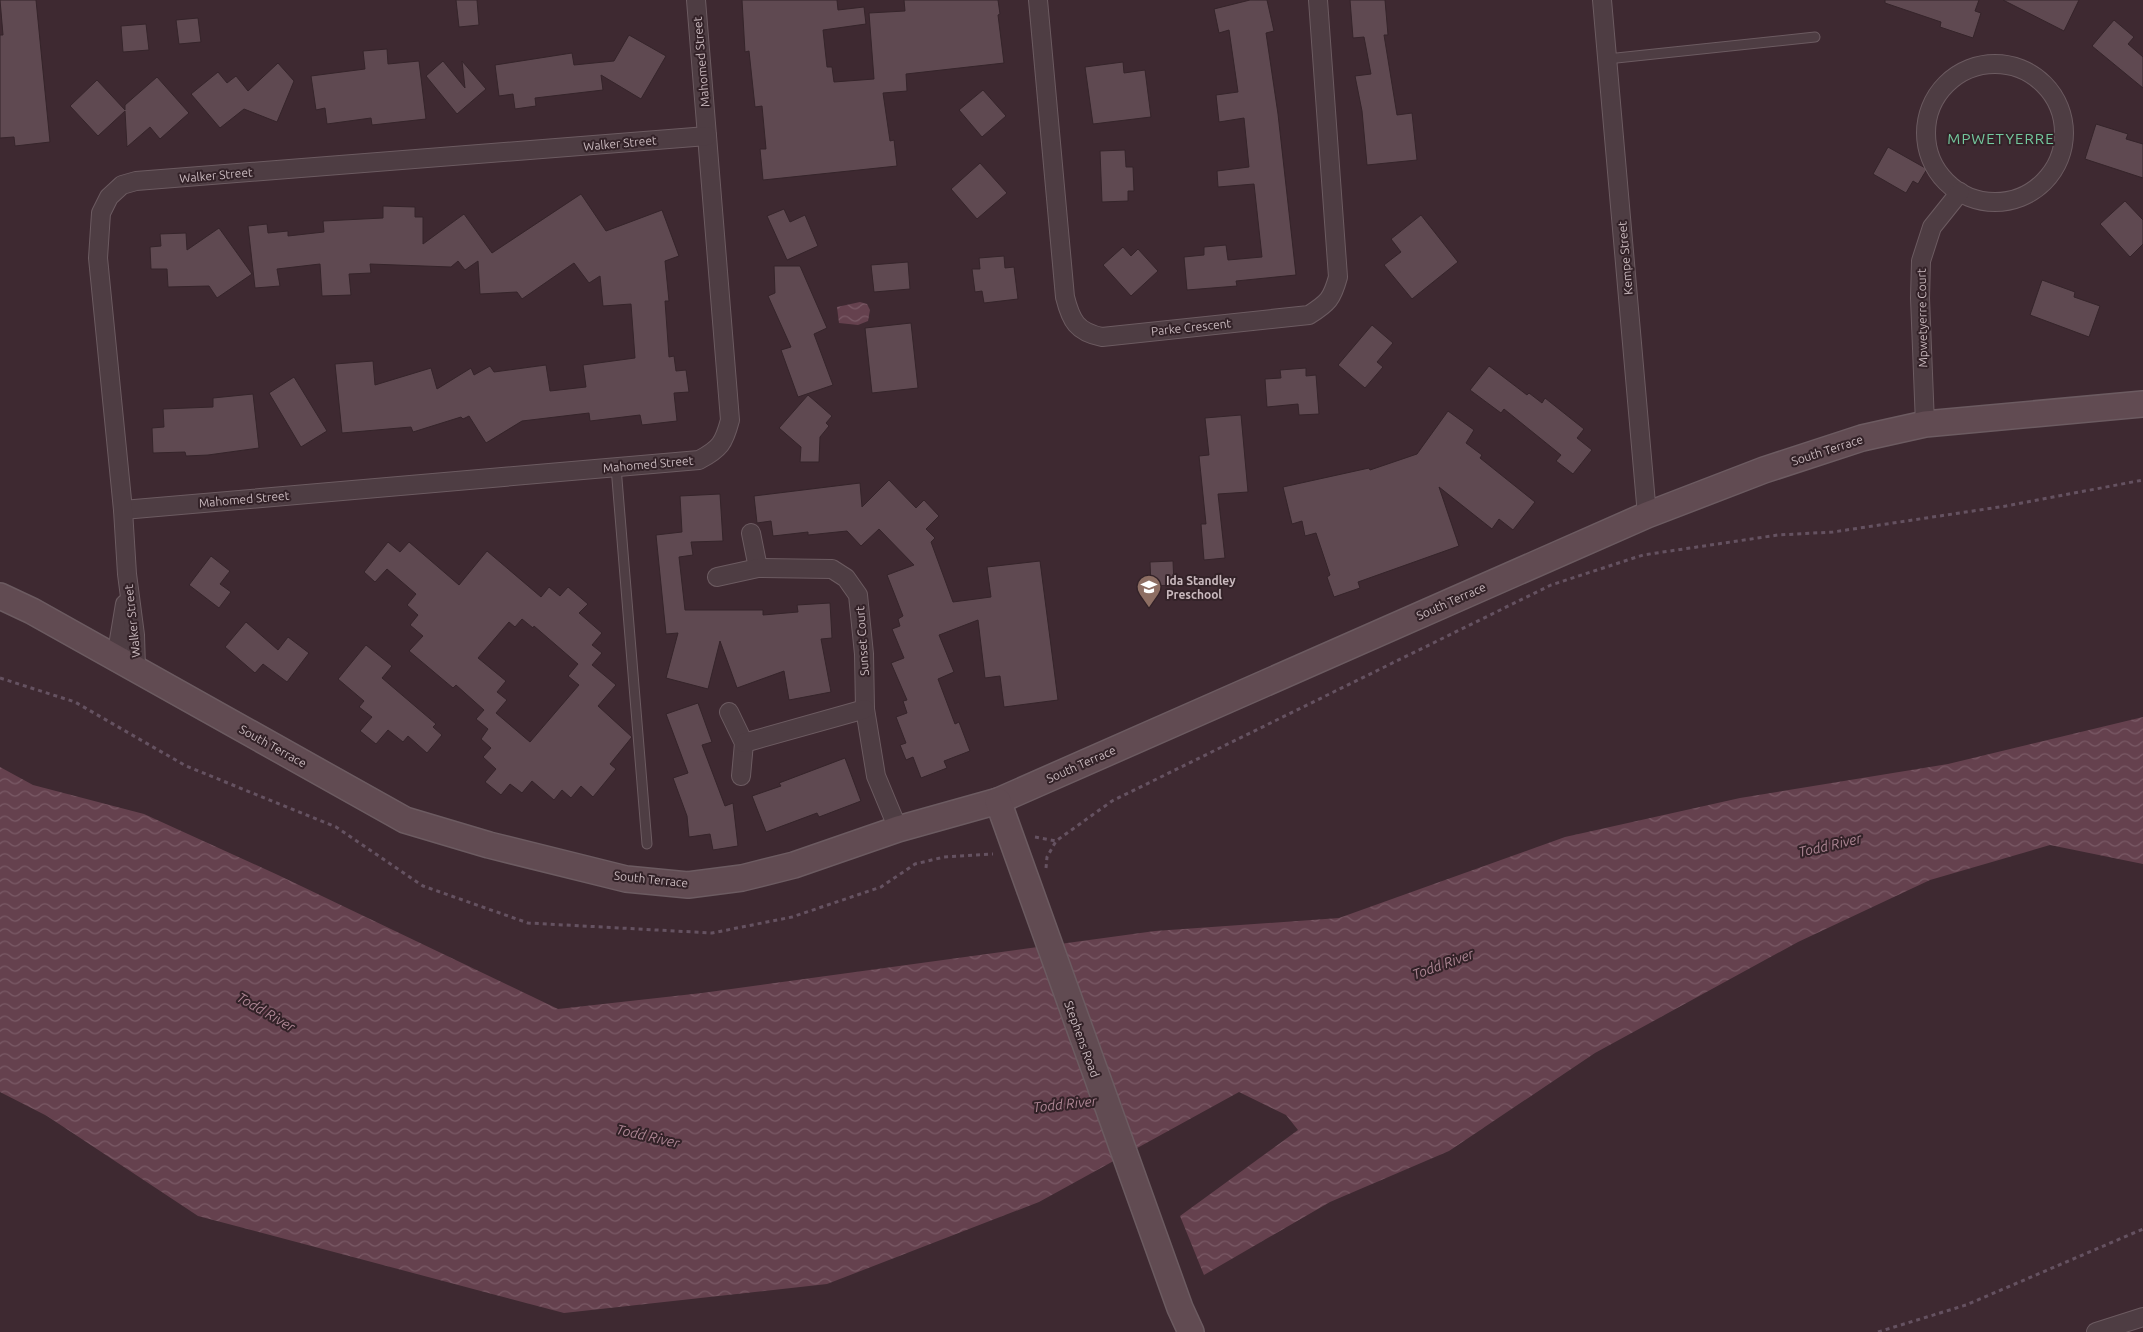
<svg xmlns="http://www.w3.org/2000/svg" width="2143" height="1332" font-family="Ubuntu,sans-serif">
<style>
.water{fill:url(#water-waves)}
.building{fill:#5f4951;stroke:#35242a;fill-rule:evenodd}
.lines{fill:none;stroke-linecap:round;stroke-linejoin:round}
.lane-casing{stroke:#6c5b61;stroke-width:11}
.street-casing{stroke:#6c5b61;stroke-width:20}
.secondary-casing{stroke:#6c5b61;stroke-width:28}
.path{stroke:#655261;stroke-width:3;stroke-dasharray:4 4;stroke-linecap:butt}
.lane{stroke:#4e3d43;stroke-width:9}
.street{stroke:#4e3d43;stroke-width:18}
.secondary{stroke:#614b52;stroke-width:25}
.labels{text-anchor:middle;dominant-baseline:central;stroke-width:4;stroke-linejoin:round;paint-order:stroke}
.street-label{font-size:12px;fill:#c9b9be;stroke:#332228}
.poi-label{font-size:12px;font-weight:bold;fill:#c9b9be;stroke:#332228;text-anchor:start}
.water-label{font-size:14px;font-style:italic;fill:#ac8593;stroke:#332228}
.quarter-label{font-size:15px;letter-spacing:1px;fill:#74c99e;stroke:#332228}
</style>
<defs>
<pattern id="water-waves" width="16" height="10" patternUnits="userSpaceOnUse" patternTransform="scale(1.25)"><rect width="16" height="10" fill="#65414e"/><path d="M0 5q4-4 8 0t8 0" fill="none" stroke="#7a5a66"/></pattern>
</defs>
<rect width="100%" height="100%" fill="#3e2931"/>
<g class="water">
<path d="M860 302 867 304 870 310 868 321 858 325 839 323 837 307Z"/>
<path d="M2143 717V864L2050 845 1930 880 1798 942 1595 1053 1449 1151 1330 1202 1204 1275 1180 1216 1298 1130 1286 1115 1239 1092 1039 1202 827 1284 564 1313 198 1216 47 1116 0 1092V767L33 785 144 814 278 875 558 1009 702 993 1155 931 1339 918 1565 837 1740 798 1948 764Z"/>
</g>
<g class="building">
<path d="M0 0H36L50 142 15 146 14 137 0 138V35H3Z"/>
<path d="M456 0H477L479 25 459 27Z"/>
<path d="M742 0H837L838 10 864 7 866 24 823 30 827 67H832L834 82 874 79 869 13 905 11 904 0H998L1000 14 998 15 1004 63 906 74 907 91 883 93 890 141 894 140 897 166 763 180 760 149H766L762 106 755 107 749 51 745 52Z"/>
<path d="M1250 0H1267L1274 31 1266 33 1278 114 1296 275 1236 281 1237 286 1187 290 1184 257 1204 255V247L1226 245 1228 260 1262 257 1254 184 1218 187 1217 171 1249 167 1244 118 1219 122 1216 95 1238 92 1229 30 1219 33 1214 9Z"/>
<path d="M1350 0H1385L1388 35H1384L1397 115 1412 113 1417 160 1367 165 1362 111 1355 76 1371 74 1364 37 1353 38Z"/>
<path d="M1885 0H1979L1975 11 1981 13 1973 38 1940 27 1941 22 1885 3Z"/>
<path d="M2003 0H2079L2064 31Z"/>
<path d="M198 18 201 42 179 44 176 20Z"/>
<path d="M2114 20 2134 37 2128 44 2143 57V88L2092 46Z"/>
<path d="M146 24 149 50 123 52 121 26Z"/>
<path d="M629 35 666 56 641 99 601 75 603 90 535 98 536 106 515 109 513 94 499 96 495 65 572 53 574 65 614 61Z"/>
<path d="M387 49 388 64 419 61 426 119 372 125 371 118 327 124 325 108 316 110 311 76 365 69 363 51Z"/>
<path d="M443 61 465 88 462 61 486 89 457 114 426 76Z"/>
<path d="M1123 62 1124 73 1145 70 1151 117 1093 124 1085 67Z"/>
<path d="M278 63 294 81 277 122 244 109 220 128 191 94 218 72 227 83 236 76 248 91Z"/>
<path d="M157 77 189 113 160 139 150 127 127 147 125 111 98 136 70 106 97 80 125 110V105Z"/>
<path d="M983 90 1006 116 982 137 959 110Z"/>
<path d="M2096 124 2128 134 2126 139 2143 144V178L2085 159Z"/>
<path d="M1888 147 1927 169 1918 184 1913 181 1906 193 1873 174Z"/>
<path d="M1125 150 1126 167H1133L1134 191H1128V201L1102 202 1100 151Z"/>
<path d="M980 163 1007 193 977 219 951 189Z"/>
<path d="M581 194 606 231 662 210 679 256 665 261 669 301H665L669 357 674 356 676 371 686 370 689 392 674 393 677 421 642 425 640 415 590 421 589 413 522 421 486 443 469 416 463 419 461 417 413 432 411 427 342 433 335 364 373 361 375 385 431 368 437 389 471 368 474 375 490 366 494 372 546 365 550 391 586 387 583 365 635 358 631 304 603 306 600 276 589 283 574 263 522 299 517 292 480 294 478 261 465 270 458 261 451 267 370 264 371 273 349 274 351 295 322 296 320 264 277 269 280 286 255 288 248 226 267 224 268 233 288 231V236L324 232 323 221 383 218V206L415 207V217H423V244L464 214 492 253Z"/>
<path d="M2125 201 2143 220V244L2130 257 2100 224Z"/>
<path d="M784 209 790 222 805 215 818 246 787 260 767 216Z"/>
<path d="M1421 215 1458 262 1412 299 1384 265 1401 252 1391 239Z"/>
<path d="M219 228 252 274 217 298 209 286 168 287 167 269H151L150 247 161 246 160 234 186 233 187 250Z"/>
<path d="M1123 247 1131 256 1138 249 1158 271 1131 296 1103 265Z"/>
<path d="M1004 256 1005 268 1014 267 1018 299 984 303 982 291 975 292 972 269H980L979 258Z"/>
<path d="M908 262 910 289 874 292 871 265Z"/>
<path d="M774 266H800L827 328 814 334 833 385 798 397 781 350 791 347 768 296 775 293Z"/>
<path d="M2042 280 2075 292 2074 297 2100 306 2089 337 2030 315Z"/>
<path d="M911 323 918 388 872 393 865 328Z"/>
<path d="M1372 325 1393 343 1377 362 1383 367 1365 388 1338 365Z"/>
<path d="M1489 366 1527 395 1529 393 1542 403 1545 398 1584 429 1577 438 1592 450 1573 474 1556 461 1561 455 1504 409 1501 413 1470 390Z"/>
<path d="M1306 368V376L1316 375 1319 414 1299 415 1298 404 1267 407 1265 379 1281 378 1280 370Z"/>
<path d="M294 377 327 431 301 447 269 393Z"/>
<path d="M253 394 259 448 208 455 186 456 185 452 153 453 152 428 164 427 163 409 213 407V398Z"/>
<path d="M808 395 832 416 826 423 829 426 820 437 819 462H800L801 447 779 428Z"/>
<path d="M1448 411 1474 430 1466 443 1482 455 1480 458 1535 502 1513 530 1499 519 1492 529 1439 487 1459 546 1358 582 1360 588 1334 597 1327 577 1330 575 1316 533 1305 536 1302 521 1292 524 1283 487 1369 468 1370 470 1417 454Z"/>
<path d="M1241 415 1248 492 1218 494 1225 558 1204 560 1201 524H1206L1199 456 1209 455 1205 418Z"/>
<path d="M889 480 916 508 924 500 939 516 926 529 935 538 931 542 953 602 991 597 987 567 1040 561 1058 700 1004 707 1000 676 985 678 978 620 939 635 954 672 938 679 955 724 959 722 970 751 944 761 947 768 921 778 913 757 906 760 900 745 906 743 896 717 907 713 903 701 907 700 891 663 904 658 892 629 900 626 898 619 903 616 887 575 914 565 879 529 861 546 847 531 808 535V532L773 536 771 521 757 523 754 496 860 483 862 507Z"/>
<path d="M720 494 723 541 691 542 693 555 679 557 685 610H763V615L798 612 797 605 830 603 832 638 821 639 831 692 789 700 784 671 737 688 720 641 708 689 666 678 678 633 666 634 656 535 682 532 680 496Z"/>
<path d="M388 542 400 552 409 542 459 585 487 551 541 597 549 587 560 596 568 587 588 604 579 613 602 633 592 645 602 653 592 665 616 685 598 706 632 737 610 764 616 769 593 797 581 786 571 798 562 790 554 800 532 781 522 793 510 784 501 795 485 782 496 769 483 757 491 748 481 739 488 729 476 719 484 710 456 685 453 688 409 651 423 636 410 625 418 615 407 605 416 594 387 569 375 582 364 572ZM522 619 533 628 534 626 578 664 568 676 579 685 530 742 496 713 507 700 497 692 506 681 478 658 509 622 515 627Z"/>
<path d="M211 556 230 571 220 584 231 592 219 608 189 585Z"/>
<path d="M1173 561 1174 585 1151 586 1150 562Z"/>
<path d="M246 622 278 650 288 637 309 653 287 682 263 664 255 673 225 647Z"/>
<path d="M366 645 392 666 382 678 436 724 433 727 442 735 427 753 408 736 403 742 388 730 376 744 360 731 372 717 359 707 364 701 338 679Z"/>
<path d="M698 703 712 742 702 745 725 806 733 803 738 846 713 850 710 834 689 837 687 816 673 778 688 773 666 714Z"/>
<path d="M845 758 861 801 819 817 817 813 766 832 752 796 781 786 779 783Z"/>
</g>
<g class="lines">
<defs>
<g id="lane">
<path d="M1607 59 1815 37"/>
<path d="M616 467 647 844"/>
</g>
<g id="street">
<path d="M1038 0 1065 297C1071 321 1077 332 1102 337L1309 315C1328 303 1332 299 1338 277L1318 0"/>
<path d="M1602 0 1647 515"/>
<circle cx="1995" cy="133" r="69"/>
<path d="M1925 424 1920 298 1921 261 1932 227 1960 192"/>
<path d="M123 510 699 460C720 449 724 443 730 420L696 0"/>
<path d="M751 533 758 568"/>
<path d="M717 577 758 568 832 569 846 578 858 595 864 654 865 709 876 776 898 829"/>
<path d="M116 658 125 604"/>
<path d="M136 668 135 635 127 574 123 510 98 258 101 213 109 197 122 185 136 181 707 136"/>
<path d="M729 712 744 743 741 776"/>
<path d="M744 743 865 709"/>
<path d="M2096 1332 2143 1317"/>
</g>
<g id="secondary">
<path d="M0 596 32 611 405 820 489 845 626 879 688 885 742 878 794 865 898 829 998 801 1647 515 1764 470 1862 438 1925 424 2143 404"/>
<path d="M998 801 1180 1308 1191 1332"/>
</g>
</defs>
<use href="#lane" class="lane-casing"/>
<use href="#street" class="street-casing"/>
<use href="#secondary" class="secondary-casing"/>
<g class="path">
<path d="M0 678 75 702 186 766 336 827 423 886 528 923 712 933 792 917 881 887 915 864 944 857 993 854"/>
<path d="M1035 837 1056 841 1112 801 1551 585 1643 555 1778 535 1833 532 2006 506 2143 480"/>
<path d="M1046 868 1047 857 1056 841"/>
<path d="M1878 1332 1966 1305 2143 1229"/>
</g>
<use href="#lane" class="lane"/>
<use href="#street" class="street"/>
<use href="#secondary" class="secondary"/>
</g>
<defs>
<symbol id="school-pin" viewBox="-11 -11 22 30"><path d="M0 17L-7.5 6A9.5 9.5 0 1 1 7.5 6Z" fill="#8d6e63" stroke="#332228"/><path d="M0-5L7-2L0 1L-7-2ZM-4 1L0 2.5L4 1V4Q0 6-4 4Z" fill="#fff"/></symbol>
</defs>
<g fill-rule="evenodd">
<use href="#school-pin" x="1135" y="573" width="28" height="38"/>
</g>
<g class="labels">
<g class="street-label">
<text transform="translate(701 62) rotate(-95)">Mahomed Street</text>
<text transform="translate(620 143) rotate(-5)">Walker Street</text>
<text transform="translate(216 175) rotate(-5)">Walker Street</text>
<text transform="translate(1625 258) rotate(-95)">Kempe Street</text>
<text transform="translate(1922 318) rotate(-91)">Mpwetyerre Court</text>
<text transform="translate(1191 327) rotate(-6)">Parke Crescent</text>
<text transform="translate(1827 450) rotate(-18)">South Terrace</text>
<text transform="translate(648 464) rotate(-5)">Mahomed Street</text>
<text transform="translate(244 499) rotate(-5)">Mahomed Street</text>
<text transform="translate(1451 601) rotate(-24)">South Terrace</text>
<text transform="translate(132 621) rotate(-96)">Walker Street</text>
<text transform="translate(862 641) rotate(-94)">Sunset Court</text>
<text transform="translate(273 746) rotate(29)">South Terrace</text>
<text transform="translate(1081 764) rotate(-24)">South Terrace</text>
<text transform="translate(651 879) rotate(6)">South Terrace</text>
<text transform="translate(1082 1039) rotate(70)">Stephens Road</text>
</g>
<g class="poi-label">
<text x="1166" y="580">Ida Standley<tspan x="1166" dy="14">Preschool</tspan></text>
</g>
<g class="water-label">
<text transform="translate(1830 845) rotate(-13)">Todd River</text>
<text transform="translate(1443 964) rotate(-20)">Todd River</text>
<text transform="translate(266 1012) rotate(30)">Todd River</text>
<text transform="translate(1065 1104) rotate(-6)">Todd River</text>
<text transform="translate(648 1136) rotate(13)">Todd River</text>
</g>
<g class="quarter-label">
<text x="2001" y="138">MPWETYERRE</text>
</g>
</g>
</svg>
